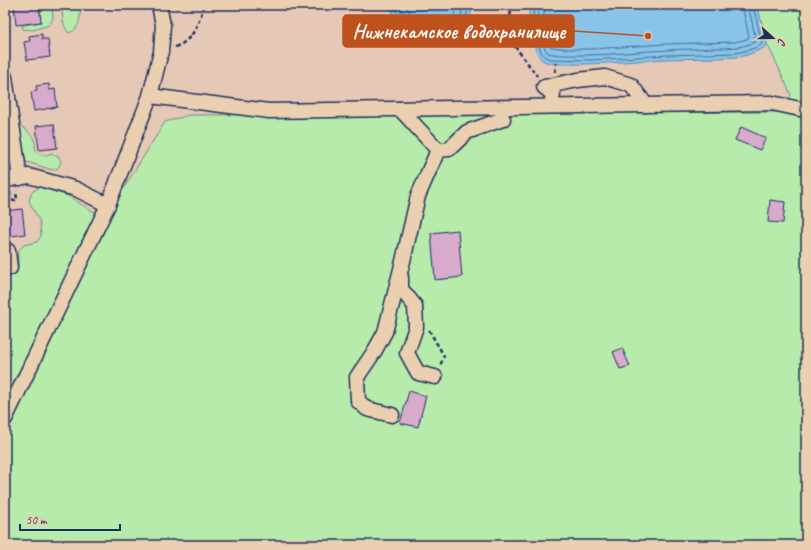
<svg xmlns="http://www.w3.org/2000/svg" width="811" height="550" font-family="Caveat,sans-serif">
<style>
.green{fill:#b7ebac;stroke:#698d85}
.water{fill:#88c4e8;stroke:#5c88b1}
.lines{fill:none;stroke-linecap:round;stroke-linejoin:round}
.shore{stroke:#476b95;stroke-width:1}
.building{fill:#d8aacc;stroke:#1b2f5e}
.minor-casing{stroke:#1b2f5e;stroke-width:17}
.path{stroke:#1b2f5e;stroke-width:2.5;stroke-dasharray:4 3;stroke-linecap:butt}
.minor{stroke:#eacfb1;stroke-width:14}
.leader{fill:none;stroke:#bf511c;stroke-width:1.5}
.callout-dot{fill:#bf511c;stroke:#eacfb1;stroke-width:1.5}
.callout{fill:#bf511c;stroke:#bf511c;stroke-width:1.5}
.callout-label{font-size:20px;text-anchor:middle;font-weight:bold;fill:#fff}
</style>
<rect width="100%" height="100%" fill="#e6c8b6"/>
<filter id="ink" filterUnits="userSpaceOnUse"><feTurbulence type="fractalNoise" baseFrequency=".025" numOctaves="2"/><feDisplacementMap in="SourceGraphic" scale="8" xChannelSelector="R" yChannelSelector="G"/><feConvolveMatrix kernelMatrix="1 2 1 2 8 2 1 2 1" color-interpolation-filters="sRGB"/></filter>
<g filter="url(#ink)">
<g class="green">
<path d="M40 5H52V9L53 18 49 25 33 30 23 29 22 26 25 25 41 22Z"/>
<path d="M63 5H80C81 15 80 30 69 33 63 27 61 14 63 5Z"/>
<path d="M757 5H806V545H5V277L15 274 18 267V251L24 245 37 242 41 236 40 222 29 201 32 192 40 187 68 196 90 210 105 215 109 212 165 122 189 115 778 112 791 95 775 60 767 44Z"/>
<path d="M5 103 11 163 8 170 5 171Z"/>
<path d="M21 126C25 128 32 135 34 140 37 146 32 153 42 155 46 156 47 155 51 153L59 157 61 162 58 168 53 170 27 162 21 155 18 128Z"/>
<path d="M5 189H8L12 193 11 197 8 198 5 208Z"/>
</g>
<g class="water">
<path d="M390 5H472C472 13 470 23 465 29 456 43 416 40 404 29 398 24 391 12 390 5Z"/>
<path d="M529 5H757L767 44 765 47C756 52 747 56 736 57 714 59 691 58 669 59 649 59 553 70 542 60 536 54 527 28 528 20 528 15 531 10 529 5Z"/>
</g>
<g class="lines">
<g class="shore">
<path d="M394 5C396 12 401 22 407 26 417 35 450 38 460 28 466 23 467 12 469 5"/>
<path d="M399 5C402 11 405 19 411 23 420 29 448 33 456 25 461 21 462 11 463 5"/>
<path d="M406 5C408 10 411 15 415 18 423 24 445 25 453 20L457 5"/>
<path d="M534 5V9L532 21 536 38 541 52 545 57 550 59 592 60 667 55 736 53 752 49 761 45 762 43 753 5"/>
<path d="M539 5C540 10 537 15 537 20 537 26 543 47 547 52 551 56 579 55 586 55 613 55 640 51 668 50 683 49 698 49 714 48 728 48 742 48 755 42L756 40 748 5"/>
<path d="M545 5C545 11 543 16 543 22 544 30 548 40 551 47L568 49H592L666 44 735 42 747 39 749 37 742 5"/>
</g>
</g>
<g class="building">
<path d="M14 5H39L41 22 16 25Z"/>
<path d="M42 34V39H48L50 57 27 60 24 42 30 41 29 36Z"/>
<path d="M49 84V90L55 89 57 107 34 111 31 92 37 91 36 86Z"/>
<path d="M54 124 57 148 39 150 36 126Z"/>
<path d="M741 127 766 138 760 150 735 140Z"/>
<path d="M770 200 785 202 783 223 768 222Z"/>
<path d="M22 209 25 234 5 237V211Z"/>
<path d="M458 230 462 277 435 280 431 233Z"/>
<path d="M622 348 630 366 620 369 613 352Z"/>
<path d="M409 391 426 396 418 427 400 423Z"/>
</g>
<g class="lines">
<defs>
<g id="minor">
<path d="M5 77 20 178"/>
<path d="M150 96 269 111 772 103 800 109"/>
<path d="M551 106 553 94 544 87 578 80 605 77 631 85 646 105"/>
<path d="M438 150 449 149 467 132 503 119"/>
<path d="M5 180 29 176 76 189 108 205"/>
<path d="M5 269 10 268 8 251"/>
<path d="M401 277V289L415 306 416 327 407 353 418 373 435 377"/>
<path d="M392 415 367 409 358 401 357 377 374 352 385 332 403 261 418 196 438 150 400 109"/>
<path d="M5 419 108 205 150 96 161 52 163 25 159 5"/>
</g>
</defs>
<use href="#minor" class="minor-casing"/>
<g class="path">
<path d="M512 5 509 23 514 45 537 76"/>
<path d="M175 47C194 40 199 22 204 5"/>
<path d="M555 72 556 63"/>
<path d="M5 202 17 200 16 191"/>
<path d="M429 330 444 356 440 366"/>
</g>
<use href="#minor" class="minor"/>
</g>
</g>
<path class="leader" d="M648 36L574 31"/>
<circle class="callout-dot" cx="648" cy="36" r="4"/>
<rect class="callout" x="343" y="15" width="231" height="32" rx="4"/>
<g class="callout-label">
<text x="459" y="38">Нижнекамское водохранилище</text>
</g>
<rect width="811" height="550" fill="none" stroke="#eacfb1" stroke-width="20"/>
<rect x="10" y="10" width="791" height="530" fill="none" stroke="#1b2f5e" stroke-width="1.5" filter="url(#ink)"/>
<g transform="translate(773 38) rotate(111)" stroke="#eacfb1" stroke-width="3" paint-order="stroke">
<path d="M0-3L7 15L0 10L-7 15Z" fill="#1b2f5e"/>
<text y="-6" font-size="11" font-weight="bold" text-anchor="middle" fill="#1b2f5e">С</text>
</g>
<path d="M20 524v6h100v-6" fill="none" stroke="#1b2f5e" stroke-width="2"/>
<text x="26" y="524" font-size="12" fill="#1b2f5e" stroke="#eacfb1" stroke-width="3" paint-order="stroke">50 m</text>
</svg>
